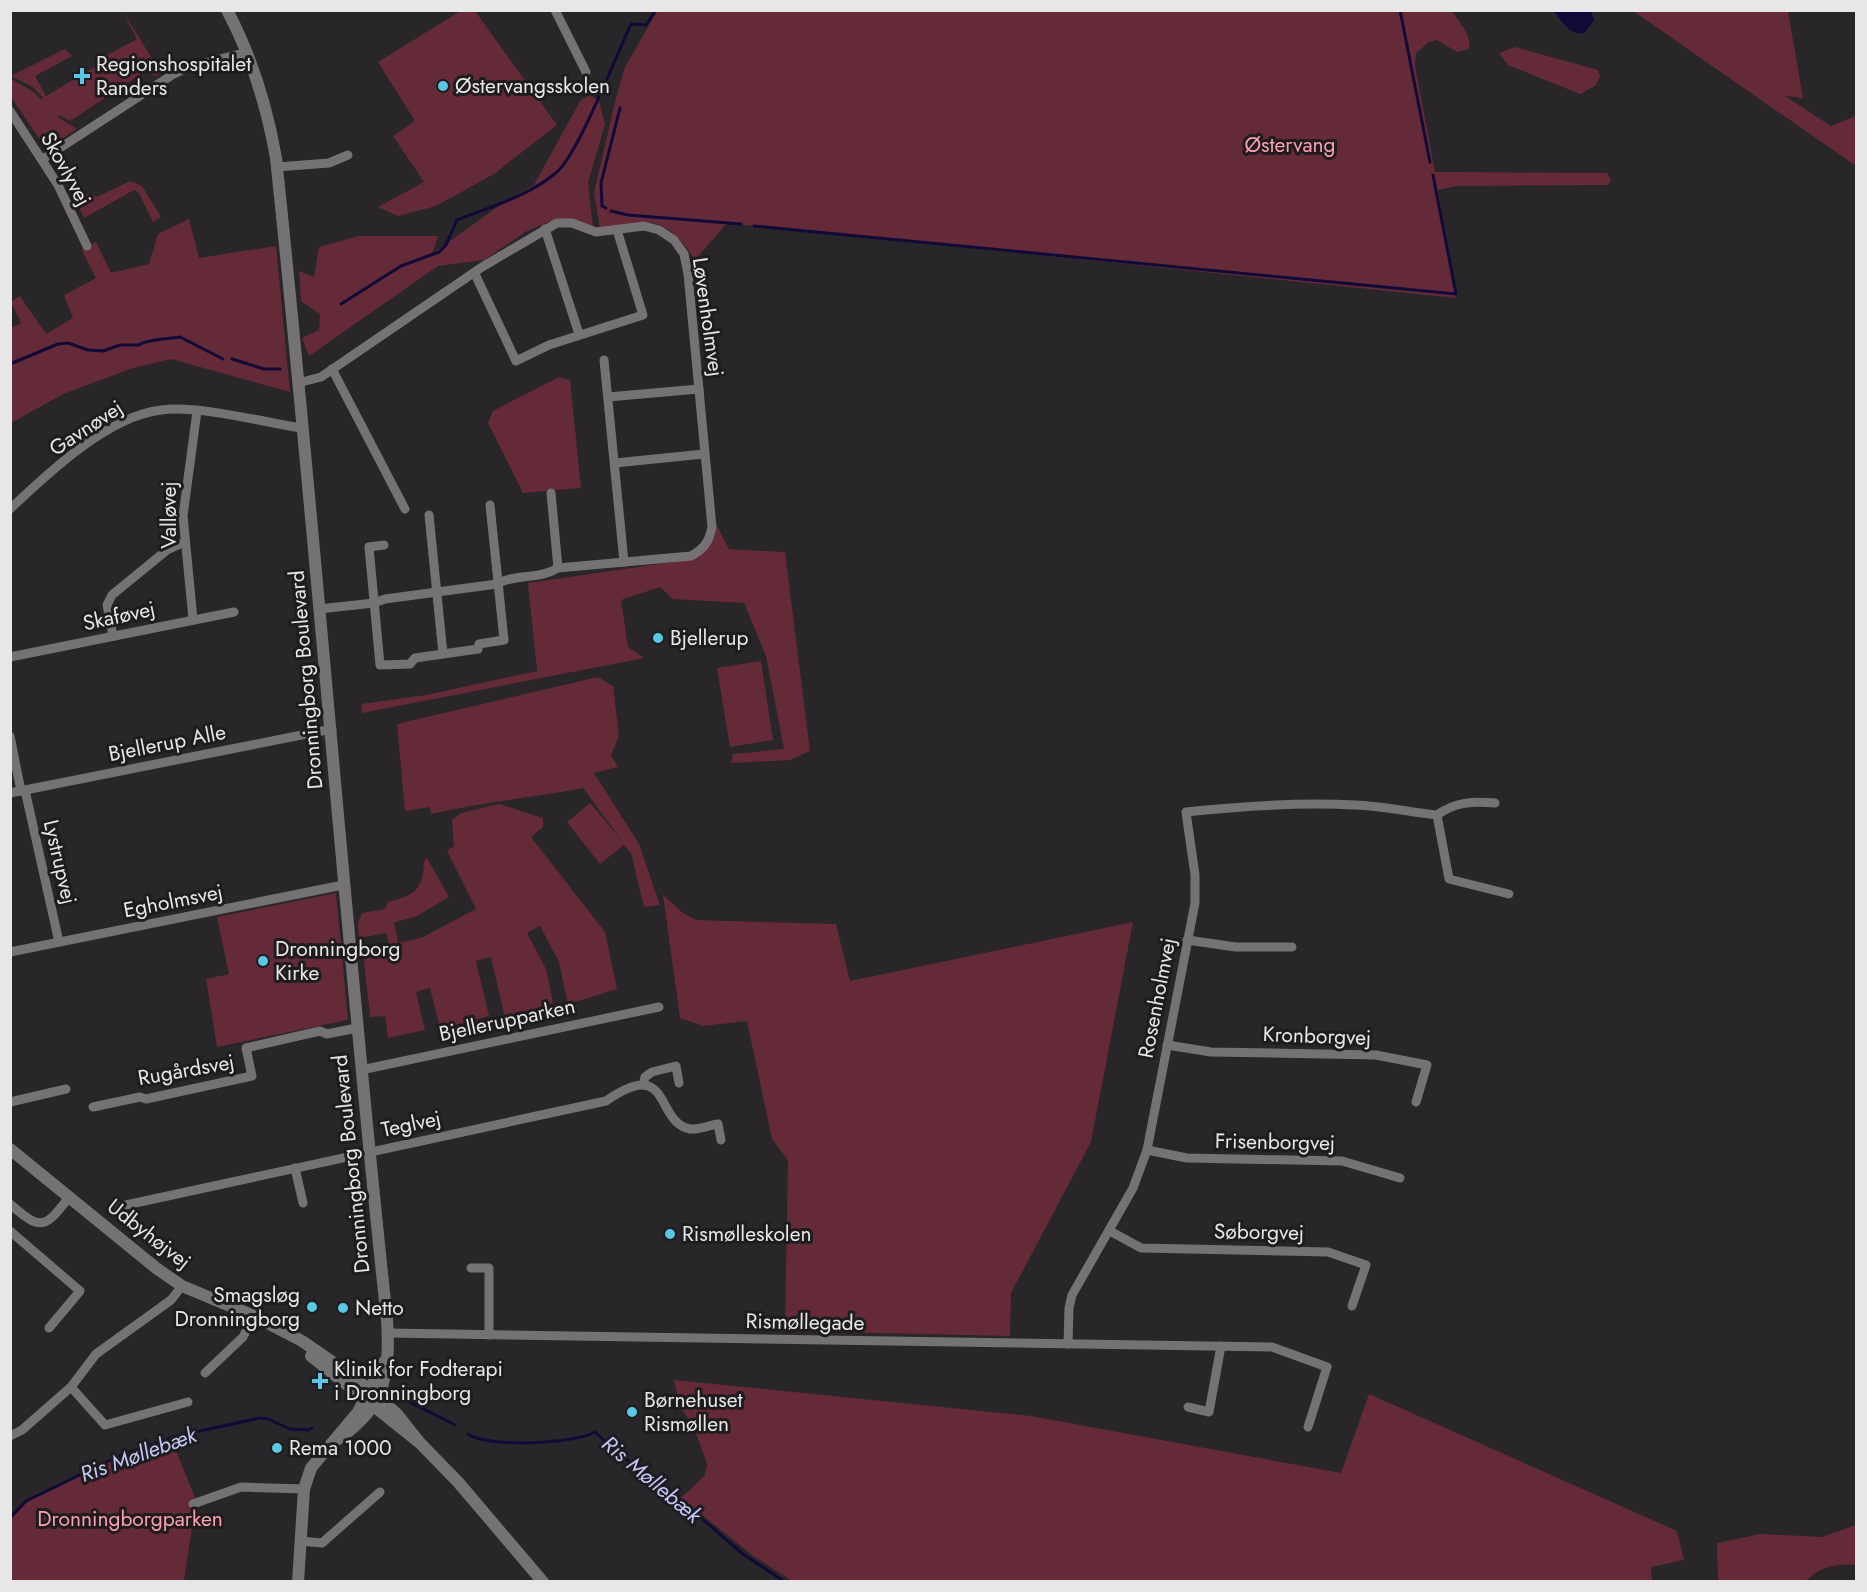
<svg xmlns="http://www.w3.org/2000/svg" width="1867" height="1592" font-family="Jost,sans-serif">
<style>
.green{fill:#642a37}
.water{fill:#110a38}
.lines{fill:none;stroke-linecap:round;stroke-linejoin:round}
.stream{stroke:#110a38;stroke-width:3}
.minor{stroke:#757275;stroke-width:9}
.tertiary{stroke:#757275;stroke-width:12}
.poi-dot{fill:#59c8e4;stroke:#1f1c1f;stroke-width:2}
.labels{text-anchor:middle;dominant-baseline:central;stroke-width:6;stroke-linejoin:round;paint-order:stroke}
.poi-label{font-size:21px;fill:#e8e7e8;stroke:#1f1c1f;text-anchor:start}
.park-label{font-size:21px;fill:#fe9fb1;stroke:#1f1c1f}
.street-label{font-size:21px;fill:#e8e7e8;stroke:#1f1c1f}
.water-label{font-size:22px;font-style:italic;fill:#c4c8f9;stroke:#1f1c1f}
</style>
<rect width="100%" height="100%" fill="#282628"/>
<g class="green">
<path d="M122 10 161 73 157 76 144 72 70 121 59 115 58 117 77 129 51 146H44L11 97V79L31 90 41 99 43 98 33 87 11 76 65 49 72 56 35 76 46 96 100 64 98 60 137 39Z"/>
<path d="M462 10 475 11 557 125 494 174 436 206 398 216 378 207 424 182 393 136 415 121 378 62Z"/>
<path d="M658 10 1452 11C1459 22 1472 35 1469 49L1457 52 1437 40 1429 42 1416 53 1415 66 1435 172 1607 173 1611 181 1608 185 1457 186 1438 190 1456 298 727 223 695 260C663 214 651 219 600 229L594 193 615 102 625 67Z"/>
<path d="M1633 11H1788L1803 98 1785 96 1831 126 1856 116V166Z"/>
<path d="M1515 47 1598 70 1600 76 1595 86 1580 94 1508 65 1499 53Z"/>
<path d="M590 95 599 101 605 124 588 183 593 228 559 218 527 231 484 260 438 266 309 356 302 338 319 330 320 314 301 301 299 271 314 277 319 247 359 236H438L432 254 499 206 534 185 580 101Z"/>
<path d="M130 181 142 186 161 217 153 222 139 193 134 190 84 218 73 194 80 192 97 197Z"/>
<path d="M189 219 199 258 276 246 290 392 171 359 133 368 63 394 11 423V328L21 323 11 302 20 296 46 334 73 318 64 295 96 278 82 250 96 242 111 273 149 264 158 234Z"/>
<path d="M559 377 570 380 581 488 523 493 488 423 493 411Z"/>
<path d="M717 526 729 549 785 552 810 751 790 760 731 763 733 754 784 749 766 656 744 603 673 599 660 587 621 600 628 647 644 658 362 713 361 704 426 695 537 671 528 583 693 559C707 550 714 543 717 526Z"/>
<path d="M761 661 773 740 730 747 717 668Z"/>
<path d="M598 677 613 686 619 736 611 755 618 767 594 773 639 844 660 905 644 907 631 853 624 845 600 864 567 822 590 803 623 842 583 788C532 798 482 802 431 814L430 807 405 811 397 724Z"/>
<path d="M499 804 543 818V827L531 837 605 932 617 989 568 1004 559 962 540 926 527 933 546 969 553 1003 505 1018 491 957 476 961 489 1016 455 1025 441 1032 430 988 416 992 425 1030 388 1038 385 1016 370 1017 363 952 389 944 386 933 359 938 358 923 362 913 385 909 388 902C415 895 423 890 424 861L427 858 449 897 415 917 394 922 398 943 421 938 476 909 447 851 454 846 452 820 461 813Z"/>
<path d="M336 893 348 1020 217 1047 206 979 229 974 217 917Z"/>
<path d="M663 895 683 913 696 920 836 924 850 981 1133 922 1091 1142 1011 1293 1010 1336 785 1331 788 1160 772 1139 747 1021 703 1026 680 1018Z"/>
<path d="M674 1380 1031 1416 1341 1473 1369 1394 1677 1531 1684 1560 1651 1567 1652 1582 792 1581 752 1555 681 1498 705 1475 707 1464 693 1425 680 1407Z"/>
<path d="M172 1441 196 1500 184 1581H11L10 1521 23 1502 142 1446Z"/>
<path d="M1856 1525V1565C1839 1563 1818 1567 1806 1581H1718L1717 1543 1760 1534 1822 1537Z"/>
</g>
<path class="water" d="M1554 11H1591L1594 20 1585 33C1570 36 1562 22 1554 11Z"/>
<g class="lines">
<g class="stream">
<path d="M1400 10 1430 162"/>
<path d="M606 208 602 206 601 183 620 108"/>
<path d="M611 211 628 215 741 224"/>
<path d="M754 226 1456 294 1433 175"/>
<path d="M341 304 401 266 439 252 446 245 457 220C490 207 529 196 557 172 579 152 616 56 631 24L646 25 656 10"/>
<path d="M232 359 264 369H280"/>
<path d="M10 364 58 344 68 343 88 350 103 351 120 345H139C146 339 169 339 180 337L223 359"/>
<path d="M392 1393 455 1425"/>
<path d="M468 1434C487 1448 575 1444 595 1432L619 1454 673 1494 743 1554 785 1582"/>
<path d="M10 1518 26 1501 119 1456 177 1436 260 1418 268 1419 290 1429 308 1430 312 1428"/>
</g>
<g class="minor">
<path d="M555 10 586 72"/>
<path d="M10 111 58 185 87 246"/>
<path d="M43 159 172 75 188 67 248 52"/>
<path d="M277 167 329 163 348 155"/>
<path d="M545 229 579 334"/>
<path d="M475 274 516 361 549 345 643 315 617 230"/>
<path d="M604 360 624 562"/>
<path d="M332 369 405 509"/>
<path d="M298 383 321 377 482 267 557 223H572L596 232 644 226 659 230 674 240 684 254 688 274 712 527C709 542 704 549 691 556L558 568C539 580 516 573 497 584L385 599 374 603 319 609"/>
<path d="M608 397 699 389"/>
<path d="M615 463 704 454"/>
<path d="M551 493 558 568"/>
<path d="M10 509C48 473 108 416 161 410 198 405 263 422 301 428"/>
<path d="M429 515 443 654"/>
<path d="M384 545 369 547 380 665 410 664 415 658 478 649 479 644 504 640 490 505"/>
<path d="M193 619 183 516 197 411"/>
<path d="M113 636 107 605 112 595 167 550 185 542"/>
<path d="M10 657 234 612"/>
<path d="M10 736 21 791"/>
<path d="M25 790 59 942"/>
<path d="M10 793 332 729"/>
<path d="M1437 815 1449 879 1509 894"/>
<path d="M1187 940 1236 947H1292"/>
<path d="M10 952 343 885"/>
<path d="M1167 1045 1211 1052 1376 1055 1427 1065 1416 1102"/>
<path d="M361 1070 659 1007"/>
<path d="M643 1085 645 1077 652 1072 676 1066 679 1083"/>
<path d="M10 1102 66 1089"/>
<path d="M93 1107 140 1097 146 1099 252 1076 246 1048 320 1031 327 1034 357 1028"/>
<path d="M1147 1150 1187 1158 1342 1161 1400 1178"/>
<path d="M295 1168 303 1203"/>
<path d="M10 1204C42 1232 45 1228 70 1196"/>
<path d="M112 1208 606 1101C672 1055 654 1122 690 1129 698 1130 710 1125 718 1124L721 1140"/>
<path d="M10 1231 80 1291 49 1328"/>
<path d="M1110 1231 1141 1248 1328 1252 1366 1265 1352 1306"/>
<path d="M471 1268H489V1335"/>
<path d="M388 1333 1272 1347 1327 1367 1308 1427"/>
<path d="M1068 1344 1069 1308 1072 1295 1133 1188 1147 1150 1195 903V875L1186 812C1242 806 1298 802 1355 805 1382 806 1410 812 1437 815 1455 802 1473 801 1495 803"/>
<path d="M205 1373 243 1337 254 1316"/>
<path d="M71 1387 105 1425 188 1402"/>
<path d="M1188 1407 1209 1412 1221 1346"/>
<path d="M10 1436 22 1430 71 1387 96 1354 171 1300 182 1286"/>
<path d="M193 1504 241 1487 304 1489"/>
<path d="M300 1541 322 1543 380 1492"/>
</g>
<g class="tertiary">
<path d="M227 10C252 57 267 107 276 158 317 545 345 933 387 1320 391 1379 383 1411 332 1443"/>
<path d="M10 1149 156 1268 182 1286 254 1316 302 1341 354 1377 396 1413 420 1443"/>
<path d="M311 1356 420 1443 458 1482 543 1582"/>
<path d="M298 1582 304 1489 311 1468 358 1412 384 1362"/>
</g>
</g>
<g class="poi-dot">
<path d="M79 67h6v6h6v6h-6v6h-6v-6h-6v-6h6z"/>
<circle cx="443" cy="86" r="6"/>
<circle cx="658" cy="638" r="6"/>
<circle cx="263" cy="961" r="6"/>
<circle cx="670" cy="1234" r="6"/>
<circle cx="312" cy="1307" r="6"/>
<circle cx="343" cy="1308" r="6"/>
<path d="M317 1372h6v6h6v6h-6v6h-6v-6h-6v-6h6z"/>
<circle cx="632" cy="1412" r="6"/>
<circle cx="277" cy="1448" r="6"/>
</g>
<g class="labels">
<g class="poi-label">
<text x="96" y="64">Regionshospitalet<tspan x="96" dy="24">Randers</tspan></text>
<text x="455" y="86">Østervangsskolen</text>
<text x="670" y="638">Bjellerup</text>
<text x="275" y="949">Dronningborg<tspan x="275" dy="24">Kirke</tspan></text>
<text x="682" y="1234">Rismølleskolen</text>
<text x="300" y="1295" text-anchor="end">Smagsløg<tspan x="300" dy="24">Dronningborg</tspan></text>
<text x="355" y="1308">Netto</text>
<text x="334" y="1369">Klinik for Fodterapi<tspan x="334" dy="24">i Dronningborg</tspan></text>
<text x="644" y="1400">Børnehuset<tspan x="644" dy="24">Rismøllen</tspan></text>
<text x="289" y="1448">Rema 1000</text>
</g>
<g class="park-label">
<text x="1290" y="145">Østervang</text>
<text x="130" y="1519">Dronningborgparken</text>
</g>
<g class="street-label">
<text transform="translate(66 169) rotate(61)">Skovlyvej</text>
<text transform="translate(708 317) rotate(82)">Løvenholmvej</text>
<text transform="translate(86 428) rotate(-33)">Gavnøvej</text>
<text transform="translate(169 515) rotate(-90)">Valløvej</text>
<text transform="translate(119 616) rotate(-12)">Skaføvej</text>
<text transform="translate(306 680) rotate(-95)">Dronningborg Boulevard</text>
<text transform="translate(167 743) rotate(-11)">Bjellerup Alle</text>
<text transform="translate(60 862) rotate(77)">Lystrupvej</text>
<text transform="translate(173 901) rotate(-11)">Egholmsvej</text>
<text transform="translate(1157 998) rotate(-79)">Rosenholmvej</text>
<text transform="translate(507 1020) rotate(-12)">Bjellerupparken</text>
<text transform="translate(1317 1036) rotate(2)">Kronborgvej</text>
<text transform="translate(186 1070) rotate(-10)">Rugårdsvej</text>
<text transform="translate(411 1124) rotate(-12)">Teglvej</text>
<text transform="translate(1275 1142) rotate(1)">Frisenborgvej</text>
<text transform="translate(351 1164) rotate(-96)">Dronningborg Boulevard</text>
<text transform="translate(1259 1232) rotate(1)">Søborgvej</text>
<text transform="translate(149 1234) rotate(38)">Udbyhøjvej</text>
<text transform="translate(805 1322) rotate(1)">Rismøllegade</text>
</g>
<g class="water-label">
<text transform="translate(138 1454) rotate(-20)">Ris Møllebæk</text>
<text transform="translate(652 1479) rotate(40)">Ris Møllebæk</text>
</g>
</g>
<rect width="1867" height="1592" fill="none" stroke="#e8e7e8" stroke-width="24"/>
</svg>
